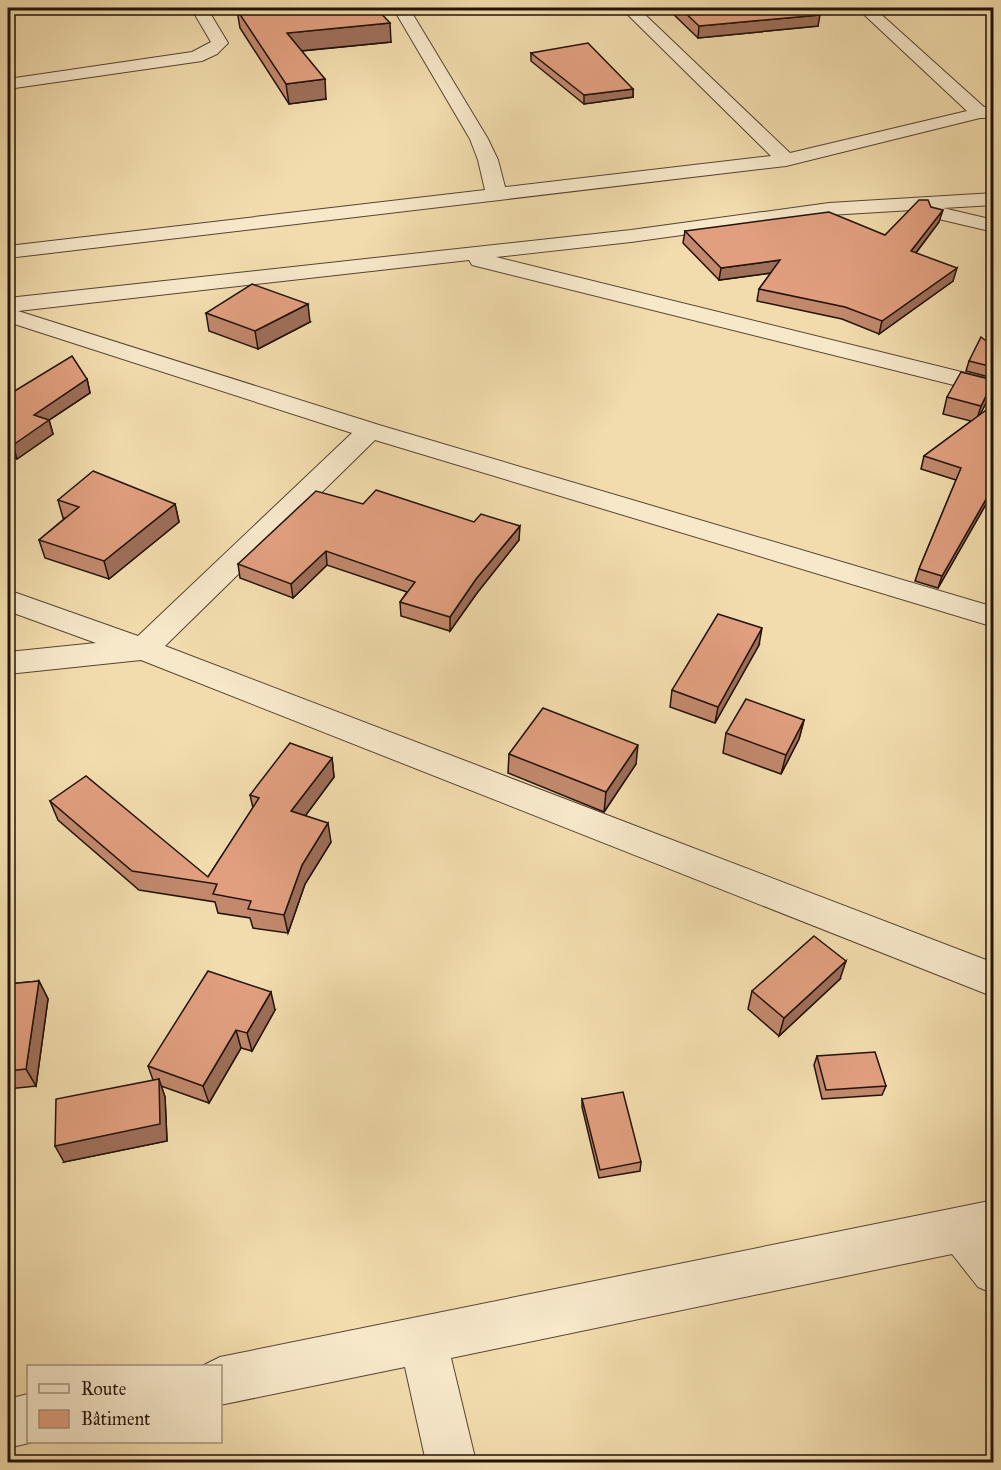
<svg xmlns="http://www.w3.org/2000/svg" width="1001" height="1470" font-family="'IM FELL Great Primer',serif">
<style>
.lines{fill:none;stroke-linecap:round;stroke-linejoin:round}
.minor-casing{stroke:#564432;stroke-width:2}
.minor{fill:#f7e8ca;fill-rule:evenodd}
.wall{fill:#c2896d;stroke:#221209;stroke-width:1.5}
.shaded-wall{fill:#9e6f59;stroke:#221209;stroke-width:1.5}
.building{fill:#e19f7f;stroke:#221209;stroke-width:1.5}
</style>
<rect width="100%" height="100%" fill="#f2dcad"/>
<filter id="stains"><feTurbulence type="fractalNoise" baseFrequency=".00333" numOctaves="4"/><feColorMatrix values="0 0 0 0 .2 0 0 0 0 .09 0 0 0 0 .02 0 0 0 .5 -.17"/></filter>
<radialGradient id="worn" r=".72"><stop offset=".6" stop-color="#630" stop-opacity="0"/><stop offset="1" stop-color="#630" stop-opacity=".3"/></radialGradient>
<g class="lines">
<defs>
<g id="minor">
<path d="M191 8H207L228 43 217 54 202 61 8 89V79L192 52 211 42Z"/>
<path d="M393 8H409L488 139 498 160 505 187 771 156 621 8H638L790 153 967 111 857 8H874L984 107H994V118H980L786 166 8 258V246L485 190 478 160 470 139Z"/>
<path d="M994 193V205L943 208 994 220V232L930 217 927 213 929 209 829 215 631 242 496 257 994 380V395L472 265 469 260 18 311 379 425 994 607V627L375 440 165 646 994 963V997L141 660 8 674V652L96 643 8 611V590L138 636 352 433 8 322V298L631 230 829 203Z"/>
<path d="M994 1200V1294L978 1287 952 1254 451 1358 476 1462H426L405 1367 220 1405V1366H202L220 1357Z"/>
<path d="M28 1394V1442H33L8 1448V1399Z"/>
</g>
</defs>
<use href="#minor" class="minor-casing"/>
<use href="#minor" class="minor"/>
</g>
<g class="wall">
<path d="M235 8H376L391 42 302 51 326 99 289 104 240 28 237 10Z"/>
<path d="M667 8H812L818 26 698 38Z"/>
<path d="M531 53 633 89V97L584 104 531 61Z"/>
<path d="M931 207 939 222 916 253 953 281 879 334 842 319 757 301 759 289 771 273 719 280 683 243 685 231 885 235Z"/>
<path d="M206 313 310 322 258 349 209 331Z"/>
<path d="M993 346V378L966 371 969 361Z"/>
<path d="M87 379 90 393 49 420 53 434 17 459 8 455V395Z"/>
<path d="M990 396 979 415 993 492 938 588 915 581 919 569 956 480 921 469 924 456 971 421 943 414 947 397Z"/>
<path d="M58 500 175 504 179 522 109 579 45 558 39 540 65 518H63Z"/>
<path d="M363 504 519 540 477 593 450 631 401 616 400 602 407 592 327 565 293 598 240 578 238 564Z"/>
<path d="M759 645 715 723 670 707 672 690Z"/>
<path d="M804 720 799 739 781 774 723 753 726 733Z"/>
<path d="M509 754 636 764 604 812 508 773Z"/>
<path d="M332 758 334 777 305 816 331 842 305 884 288 933 253 928 250 918 218 913 215 902 139 890 58 820 50 801 208 877 253 808 250 795Z"/>
<path d="M840 979 779 1036 748 1009 752 991Z"/>
<path d="M39 981 48 999 36 1086 8 1089V984Z"/>
<path d="M275 1010 252 1051 241 1048 209 1103 161 1086 165 1097 167 1141 64 1162 153 1080 148 1066Z"/>
<path d="M817 1056 886 1086 882 1095 822 1099 814 1065Z"/>
<path d="M582 1099 641 1162 640 1171 599 1178 582 1107Z"/>
</g>
<g class="shaded-wall">
<path d="M820 15 818 26 698 38 699 26Z"/>
<path d="M390 23 391 42 289 52 287 33Z"/>
<path d="M325 79 326 99 289 104 286 84Z"/>
<path d="M633 89V97L584 104V95Z"/>
<path d="M943 210 939 222 908 263 911 251Z"/>
<path d="M780 260 778 272 719 280 721 268Z"/>
<path d="M957 268 953 281 879 334 882 321Z"/>
<path d="M308 304 310 322 258 349 255 331Z"/>
<path d="M87 379 90 393 49 420 53 434 17 459 13 445 34 415Z"/>
<path d="M993 382 990 396 976 422 981 406Z"/>
<path d="M993 487V492L938 588 942 576Z"/>
<path d="M175 504 179 522 109 579 104 561Z"/>
<path d="M520 526 519 540 477 593 450 631V617L476 579Z"/>
<path d="M326 551 327 565 293 598 291 584Z"/>
<path d="M762 628 759 645 715 723 718 707Z"/>
<path d="M804 720 799 739 781 774 786 755Z"/>
<path d="M638 745 636 764 604 812 606 792Z"/>
<path d="M332 758 334 777 294 831 291 811Z"/>
<path d="M328 823 331 842 305 884 288 933 284 915 302 865Z"/>
<path d="M846 961 840 979 779 1036 784 1018Z"/>
<path d="M39 981 48 999 36 1086 26 1069Z"/>
<path d="M271 992 275 1010 252 1051 247 1033Z"/>
<path d="M236 1030 241 1048 209 1103 203 1086Z"/>
<path d="M159 1079 165 1097 167 1141 64 1162 55 1146Z"/>
</g>
<g class="building">
<path d="M241 8H376L390 23 287 33 325 79 286 84 237 10Z"/>
<path d="M680 8H812L820 15 699 26Z"/>
<path d="M588 43 633 89 584 95 531 53Z"/>
<path d="M919 200H928L931 207 943 210 911 251 957 268 882 321 845 307 759 289 780 260 721 268 685 231 829 212 885 235Z"/>
<path d="M252 284 308 304 255 331 206 313Z"/>
<path d="M981 337 993 346V367L969 361Z"/>
<path d="M72 356 87 379 34 415 49 420 13 445 8 443V395Z"/>
<path d="M961 372 993 380V382L981 406 947 397Z"/>
<path d="M993 405V487L942 576 919 569 961 468 924 456Z"/>
<path d="M93 471 175 504 104 561 39 540 79 507 58 500Z"/>
<path d="M376 490 474 522 481 514 520 526 476 579 450 617 400 602 415 582 326 551 291 584 238 564 316 491 363 504Z"/>
<path d="M718 614 762 628 718 707 672 690Z"/>
<path d="M746 699 804 720 786 755 726 733Z"/>
<path d="M543 708 638 745 606 792 509 754Z"/>
<path d="M290 743 332 758 291 811 328 823 302 865 284 915 248 909 251 901 213 894 217 884 132 871 50 801 86 776 208 877 259 798 250 795Z"/>
<path d="M814 936 846 961 784 1018 752 991Z"/>
<path d="M208 971 271 992 247 1033 236 1030 203 1086 148 1066Z"/>
<path d="M39 981 26 1069 8 1071V984Z"/>
<path d="M875 1052 886 1086 826 1090 817 1056Z"/>
<path d="M159 1079 160 1124 55 1146 56 1099Z"/>
<path d="M623 1092 641 1162 600 1170 582 1099Z"/>
</g>
<rect width="1001" height="1470" fill="none" stroke="#f2dcad" stroke-width="30"/>
<rect x="9" y="9" width="983" height="1452" fill="none" stroke="#221209" stroke-width="3"/>
<rect x="15" y="15" width="971" height="1440" fill="none" stroke="#221209" stroke-width="1.5"/>
<rect x="27" y="1365" width="195" height="78" fill="#f7e8ca" stroke="#a2927d" stroke-width="1.5"/>
<rect x="39" y="1384" width="30" height="9" fill="#f7e8ca" stroke="#a2927d" stroke-width="1.5"/>
<text x="81" y="1395" font-size="18" fill="#221209">Route</text>
<rect x="39" y="1410" width="30" height="18" fill="#e19f7f" stroke="#a2927d" stroke-width="1.5"/>
<text x="81" y="1425" font-size="18" fill="#221209">Bâtiment</text>
<rect width="100%" height="100%" filter="url(#stains)"/>
<rect width="100%" height="100%" fill="url(#worn)"/>
</svg>
